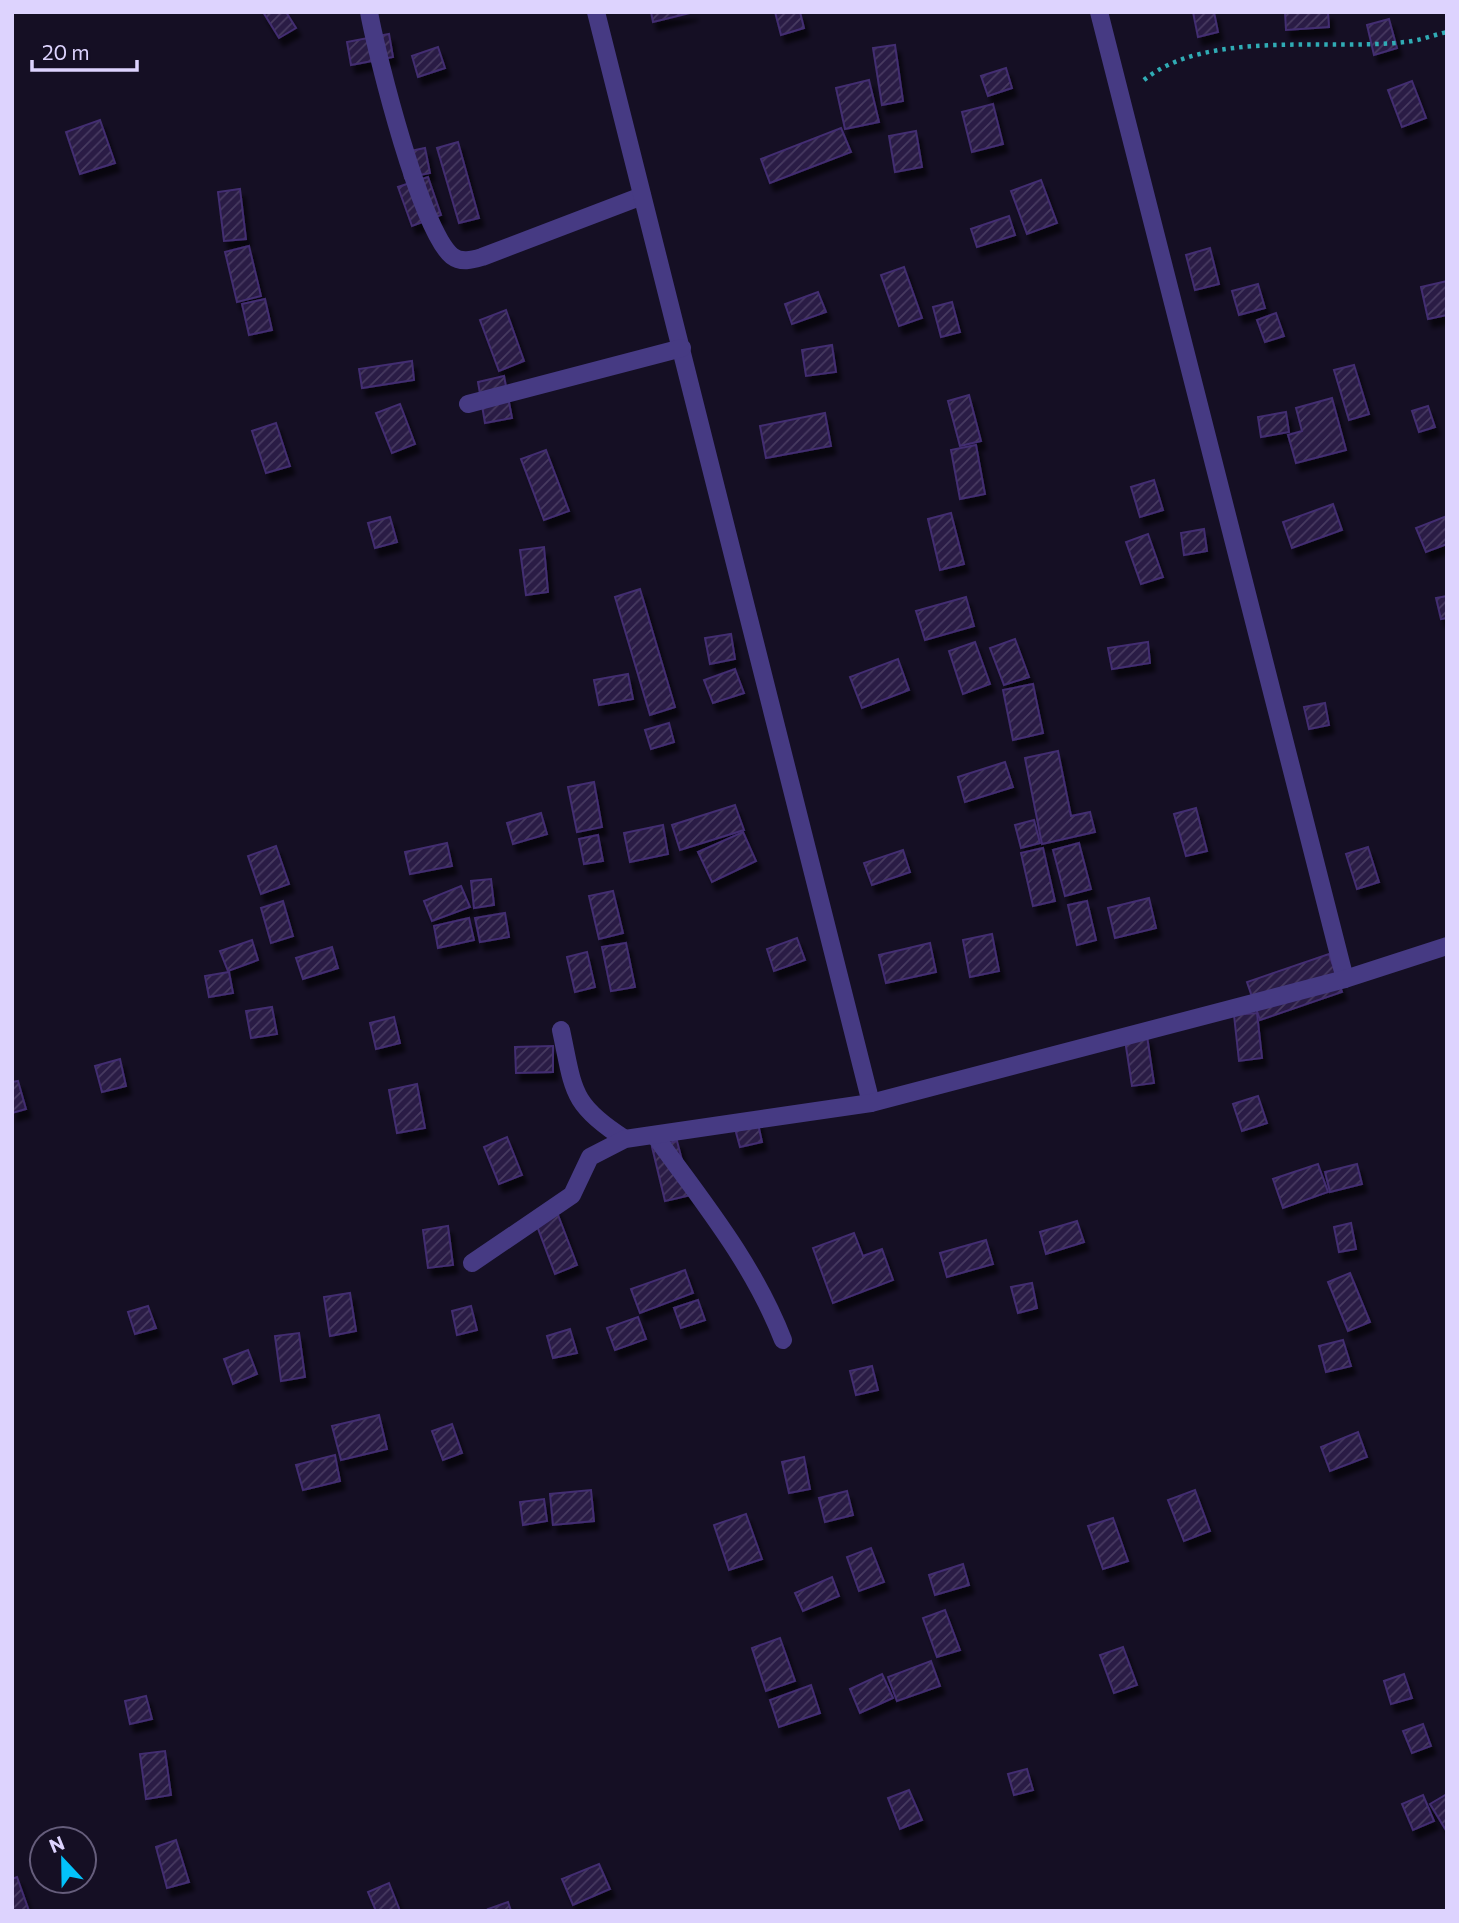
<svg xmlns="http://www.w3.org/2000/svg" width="1459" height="1923" font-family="Commissioner,sans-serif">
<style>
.building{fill:url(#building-hatch);stroke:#432d71;stroke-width:2;filter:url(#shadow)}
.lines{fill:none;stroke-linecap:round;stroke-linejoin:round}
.path{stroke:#30acb5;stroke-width:4.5;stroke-dasharray:3.5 5;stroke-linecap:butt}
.street{stroke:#463a83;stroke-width:18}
</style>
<defs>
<pattern id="building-hatch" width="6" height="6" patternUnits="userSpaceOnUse" patternTransform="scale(1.75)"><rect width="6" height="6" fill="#291b45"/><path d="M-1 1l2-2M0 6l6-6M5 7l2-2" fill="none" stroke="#483b61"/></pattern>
<filter id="shadow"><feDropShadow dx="4.5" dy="8" stdDeviation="2" flood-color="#0009"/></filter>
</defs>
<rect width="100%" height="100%" fill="#150f24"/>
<g class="building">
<path d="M263 12H286L296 28 279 38Z"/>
<path d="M651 12H694L653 22Z"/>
<path d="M775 12H800L804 28 781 35Z"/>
<path d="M1193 12H1214L1218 32 1198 37Z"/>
<path d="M1285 12H1328L1329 27 1286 30Z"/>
<path d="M1389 19 1397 48 1374 55 1367 25Z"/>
<path d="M389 34 393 57 351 65 347 42Z"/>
<path d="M895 45 903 101 882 105 873 48Z"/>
<path d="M438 47 445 68 418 77 412 56Z"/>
<path d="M1006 68 1012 88 988 96 981 76Z"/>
<path d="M869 80 879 122 845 129 836 88Z"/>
<path d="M1412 81 1426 118 1402 127 1388 90Z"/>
<path d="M993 104 1003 144 972 152 962 112Z"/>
<path d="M100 120 115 163 80 174 66 132Z"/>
<path d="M841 128 851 152 770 183 761 159Z"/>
<path d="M916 131 922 167 895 172 889 136Z"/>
<path d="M458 142 479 218 459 223 437 148Z"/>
<path d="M425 148 430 173 405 178 401 153Z"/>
<path d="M428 177 441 215 412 226 398 187Z"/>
<path d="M1041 180 1057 223 1027 234 1011 191Z"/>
<path d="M240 189 246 239 224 241 218 192Z"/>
<path d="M1009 216 1015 235 977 247 971 229Z"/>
<path d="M249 246 261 296 237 302 225 252Z"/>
<path d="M1210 248 1219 284 1195 290 1186 255Z"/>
<path d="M904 267 922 318 899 326 881 275Z"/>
<path d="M1447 281V315L1428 319 1421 287Z"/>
<path d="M1258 284 1265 308 1239 315 1232 291Z"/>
<path d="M818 292 826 312 792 324 785 304Z"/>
<path d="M265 299 272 330 249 335 242 304Z"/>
<path d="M952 302 960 332 941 337 933 307Z"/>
<path d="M506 310 524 361 499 371 480 320Z"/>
<path d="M1276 313 1284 336 1265 342 1257 320Z"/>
<path d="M832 345 836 372 806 376 802 350Z"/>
<path d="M412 361 414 380 362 388 359 369Z"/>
<path d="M1354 365 1369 414 1349 420 1334 370Z"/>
<path d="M504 376 512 418 485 423 478 382Z"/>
<path d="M969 395 981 441 960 446 948 401Z"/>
<path d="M1332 398 1346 450 1296 463 1288 435 1302 431 1296 408Z"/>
<path d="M400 404 415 444 392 453 376 413Z"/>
<path d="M1428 406 1435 427 1419 432 1412 411Z"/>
<path d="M1286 412 1289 432 1261 437 1258 417Z"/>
<path d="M825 413 831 446 766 458 760 426Z"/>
<path d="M276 423 290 466 266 473 252 431Z"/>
<path d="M976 445 985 494 960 499 951 450Z"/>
<path d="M546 450 569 511 544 520 521 459Z"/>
<path d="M1154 480 1163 510 1140 517 1131 487Z"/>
<path d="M1333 504 1342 530 1292 548 1283 522Z"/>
<path d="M951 513 964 564 940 570 928 519Z"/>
<path d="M1447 516V544L1426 552 1416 528Z"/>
<path d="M390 517 397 542 375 548 368 523Z"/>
<path d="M1204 529 1207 551 1184 555 1181 533Z"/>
<path d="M1148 534 1163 577 1141 584 1126 542Z"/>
<path d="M544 547 548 592 526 595 520 550Z"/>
<path d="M640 589 675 707 650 715 615 597Z"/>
<path d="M1447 596V618L1441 619 1436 598Z"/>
<path d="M966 597 974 626 925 640 916 611Z"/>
<path d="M731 634 735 659 710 664 705 638Z"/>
<path d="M1015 639 1029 677 1004 685 990 648Z"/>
<path d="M975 642 990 684 963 694 949 651Z"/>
<path d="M1148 642 1150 663 1112 669 1108 648Z"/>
<path d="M898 659 909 690 862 708 850 677Z"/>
<path d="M735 669 744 693 713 703 704 680Z"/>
<path d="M628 674 633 699 599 705 594 680Z"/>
<path d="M1033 684 1043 733 1013 740 1003 690Z"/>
<path d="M1325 703 1329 725 1309 729 1304 707Z"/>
<path d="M669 723 674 742 651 749 645 730Z"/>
<path d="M1058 751 1071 816 1090 812 1095 832 1042 844 1025 758Z"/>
<path d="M1005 762 1013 787 965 802 958 777Z"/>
<path d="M594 782 602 827 577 832 568 787Z"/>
<path d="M735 805 744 830 680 850 672 825Z"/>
<path d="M1196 808 1207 851 1186 856 1174 814Z"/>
<path d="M541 813 547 834 513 844 507 823Z"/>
<path d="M1034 820 1040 843 1021 848 1015 825Z"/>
<path d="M663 825 668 854 630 862 624 833Z"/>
<path d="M743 832 756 861 712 882 698 852Z"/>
<path d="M598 835 603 861 584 864 579 839Z"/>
<path d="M447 843 452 866 410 874 405 852Z"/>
<path d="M1079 843 1091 889 1065 896 1053 850Z"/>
<path d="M276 846 289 884 261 894 248 856Z"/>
<path d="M1368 847 1379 882 1357 889 1346 854Z"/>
<path d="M1043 848 1055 901 1033 906 1021 853Z"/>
<path d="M903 850 910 872 872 885 864 863Z"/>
<path d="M491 879 494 905 474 908 471 881Z"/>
<path d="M461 886 470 907 432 921 424 901Z"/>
<path d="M613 891 623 933 599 939 589 896Z"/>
<path d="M1149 898 1156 928 1115 938 1108 908Z"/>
<path d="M283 901 293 936 271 943 261 908Z"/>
<path d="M1087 901 1096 940 1077 945 1068 905Z"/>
<path d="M505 913 509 937 480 942 475 918Z"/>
<path d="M469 918 474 940 438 948 434 926Z"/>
<path d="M992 934 999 971 970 977 963 940Z"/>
<path d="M797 938 805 960 774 971 767 949Z"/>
<path d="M252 940 258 960 228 971 220 951Z"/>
<path d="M626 943 635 987 611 991 602 947Z"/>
<path d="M930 943 936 972 886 983 879 955Z"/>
<path d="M332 947 338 968 303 979 296 958Z"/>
<path d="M587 952 595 987 575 992 567 957Z"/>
<path d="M1329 954 1342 992 1260 1020 1247 982Z"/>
<path d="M229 972 233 993 209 997 205 976Z"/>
<path d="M272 1007 277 1034 251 1038 246 1011Z"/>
<path d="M1257 1013 1262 1058 1239 1061 1234 1015Z"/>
<path d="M394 1017 400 1043 376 1049 370 1023Z"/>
<path d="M1147 1036 1154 1083 1132 1086 1125 1040Z"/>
<path d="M553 1046V1072L516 1073 515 1047Z"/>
<path d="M120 1059 126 1086 102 1092 95 1066Z"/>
<path d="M18 1081 26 1109 12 1113V1082Z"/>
<path d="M417 1084 425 1128 397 1133 389 1090Z"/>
<path d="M1258 1096 1267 1123 1242 1131 1233 1104Z"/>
<path d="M757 1119 762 1142 740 1147 734 1125Z"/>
<path d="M507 1137 522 1175 499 1184 484 1147Z"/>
<path d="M677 1141 691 1195 665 1201 652 1147Z"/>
<path d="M1318 1164 1328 1192 1283 1208 1273 1179Z"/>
<path d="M1357 1164 1362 1184 1330 1192 1325 1172Z"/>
<path d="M555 1207 577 1265 555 1274 533 1215Z"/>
<path d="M1077 1221 1084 1242 1046 1254 1040 1232Z"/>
<path d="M1351 1223 1356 1249 1339 1252 1334 1227Z"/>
<path d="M448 1226 453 1265 428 1268 423 1230Z"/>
<path d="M854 1233 863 1256 882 1249 893 1280 833 1303 813 1248Z"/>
<path d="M986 1240 993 1264 947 1277 940 1253Z"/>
<path d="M685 1270 693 1293 640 1313 631 1289Z"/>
<path d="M1350 1273 1370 1322 1348 1331 1328 1282Z"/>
<path d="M1032 1283 1037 1308 1018 1313 1011 1287Z"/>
<path d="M350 1293 356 1331 330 1336 324 1297Z"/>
<path d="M698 1300 705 1320 681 1328 674 1308Z"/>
<path d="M148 1306 156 1328 135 1334 128 1312Z"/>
<path d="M471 1306 477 1330 457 1335 452 1311Z"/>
<path d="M638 1317 646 1339 615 1350 607 1328Z"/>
<path d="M570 1329 577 1353 553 1358 547 1336Z"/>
<path d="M299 1333 305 1377 281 1381 275 1336Z"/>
<path d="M1343 1340 1351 1366 1326 1372 1319 1346Z"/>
<path d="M248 1350 257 1374 233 1384 224 1359Z"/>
<path d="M872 1366 878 1390 856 1395 850 1371Z"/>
<path d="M379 1415 387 1449 341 1460 332 1426Z"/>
<path d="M452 1424 462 1453 443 1460 432 1431Z"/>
<path d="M1358 1432 1367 1457 1330 1471 1321 1447Z"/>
<path d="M335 1455 340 1481 303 1490 296 1465Z"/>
<path d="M804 1457 810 1489 789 1493 782 1462Z"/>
<path d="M591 1490 594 1521 553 1525 550 1494Z"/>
<path d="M1195 1490 1210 1531 1184 1541 1168 1500Z"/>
<path d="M847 1491 853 1515 825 1522 819 1498Z"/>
<path d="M544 1499 547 1521 523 1525 520 1502Z"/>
<path d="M746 1514 762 1559 729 1570 714 1525Z"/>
<path d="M1113 1518 1128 1561 1103 1569 1088 1526Z"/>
<path d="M871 1548 884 1582 859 1591 847 1557Z"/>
<path d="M963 1564 969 1585 935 1595 929 1575Z"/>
<path d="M832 1577 839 1596 803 1611 795 1593Z"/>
<path d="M945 1610 960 1650 937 1657 923 1618Z"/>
<path d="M780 1638 795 1681 766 1691 752 1648Z"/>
<path d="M1123 1647 1137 1685 1114 1693 1100 1655Z"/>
<path d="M931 1661 940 1686 897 1701 888 1677Z"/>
<path d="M882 1674 893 1698 860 1713 850 1689Z"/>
<path d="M1404 1674 1412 1698 1391 1704 1384 1681Z"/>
<path d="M811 1685 820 1713 779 1727 770 1700Z"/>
<path d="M146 1696 152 1719 130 1724 125 1701Z"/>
<path d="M1423 1724 1431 1746 1412 1753 1403 1731Z"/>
<path d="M165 1751 171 1795 146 1799 140 1754Z"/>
<path d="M1027 1769 1033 1790 1014 1795 1008 1774Z"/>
<path d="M909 1790 922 1820 900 1829 888 1798Z"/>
<path d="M1447 1794V1832L1430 1804Z"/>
<path d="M1423 1795 1434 1821 1413 1830 1402 1804Z"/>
<path d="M176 1840 189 1882 167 1888 156 1847Z"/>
<path d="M599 1864 610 1889 573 1905 562 1879Z"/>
<path d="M17 1877 29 1911H12V1879Z"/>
<path d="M389 1883 400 1911H376L368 1892Z"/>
<path d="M508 1902 511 1911H489L488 1909Z"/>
</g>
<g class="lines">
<path class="path" d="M1144 80C1207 29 1328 51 1405 42 1419 41 1433 35 1447 32"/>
<g class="street">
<path d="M369 12C377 56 421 231 452 256 461 263 472 260 482 257L642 196"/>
<path d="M596 12 871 1103"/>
<path d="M1099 12 1345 979"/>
<path d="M468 404 682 348"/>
<path d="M561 1030C574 1090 570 1104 625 1139"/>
<path d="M655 1136C703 1202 753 1263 783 1340"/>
<path d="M472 1263 572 1195 590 1157 625 1139 871 1103 1345 979 1447 946"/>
</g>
</g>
<rect width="1459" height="1923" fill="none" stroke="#ddd3fe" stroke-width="28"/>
<g transform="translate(63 1860) rotate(338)"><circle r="33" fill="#150f24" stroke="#655d7b" stroke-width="2"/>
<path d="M0-5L12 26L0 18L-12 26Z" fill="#03c2fa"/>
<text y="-10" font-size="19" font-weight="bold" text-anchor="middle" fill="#ddd3fe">N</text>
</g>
<path d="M32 60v10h105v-10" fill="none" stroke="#ddd3fe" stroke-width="3.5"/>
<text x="42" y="60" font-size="21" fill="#ddd3fe" stroke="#150f24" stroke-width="5" paint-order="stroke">20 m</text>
</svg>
